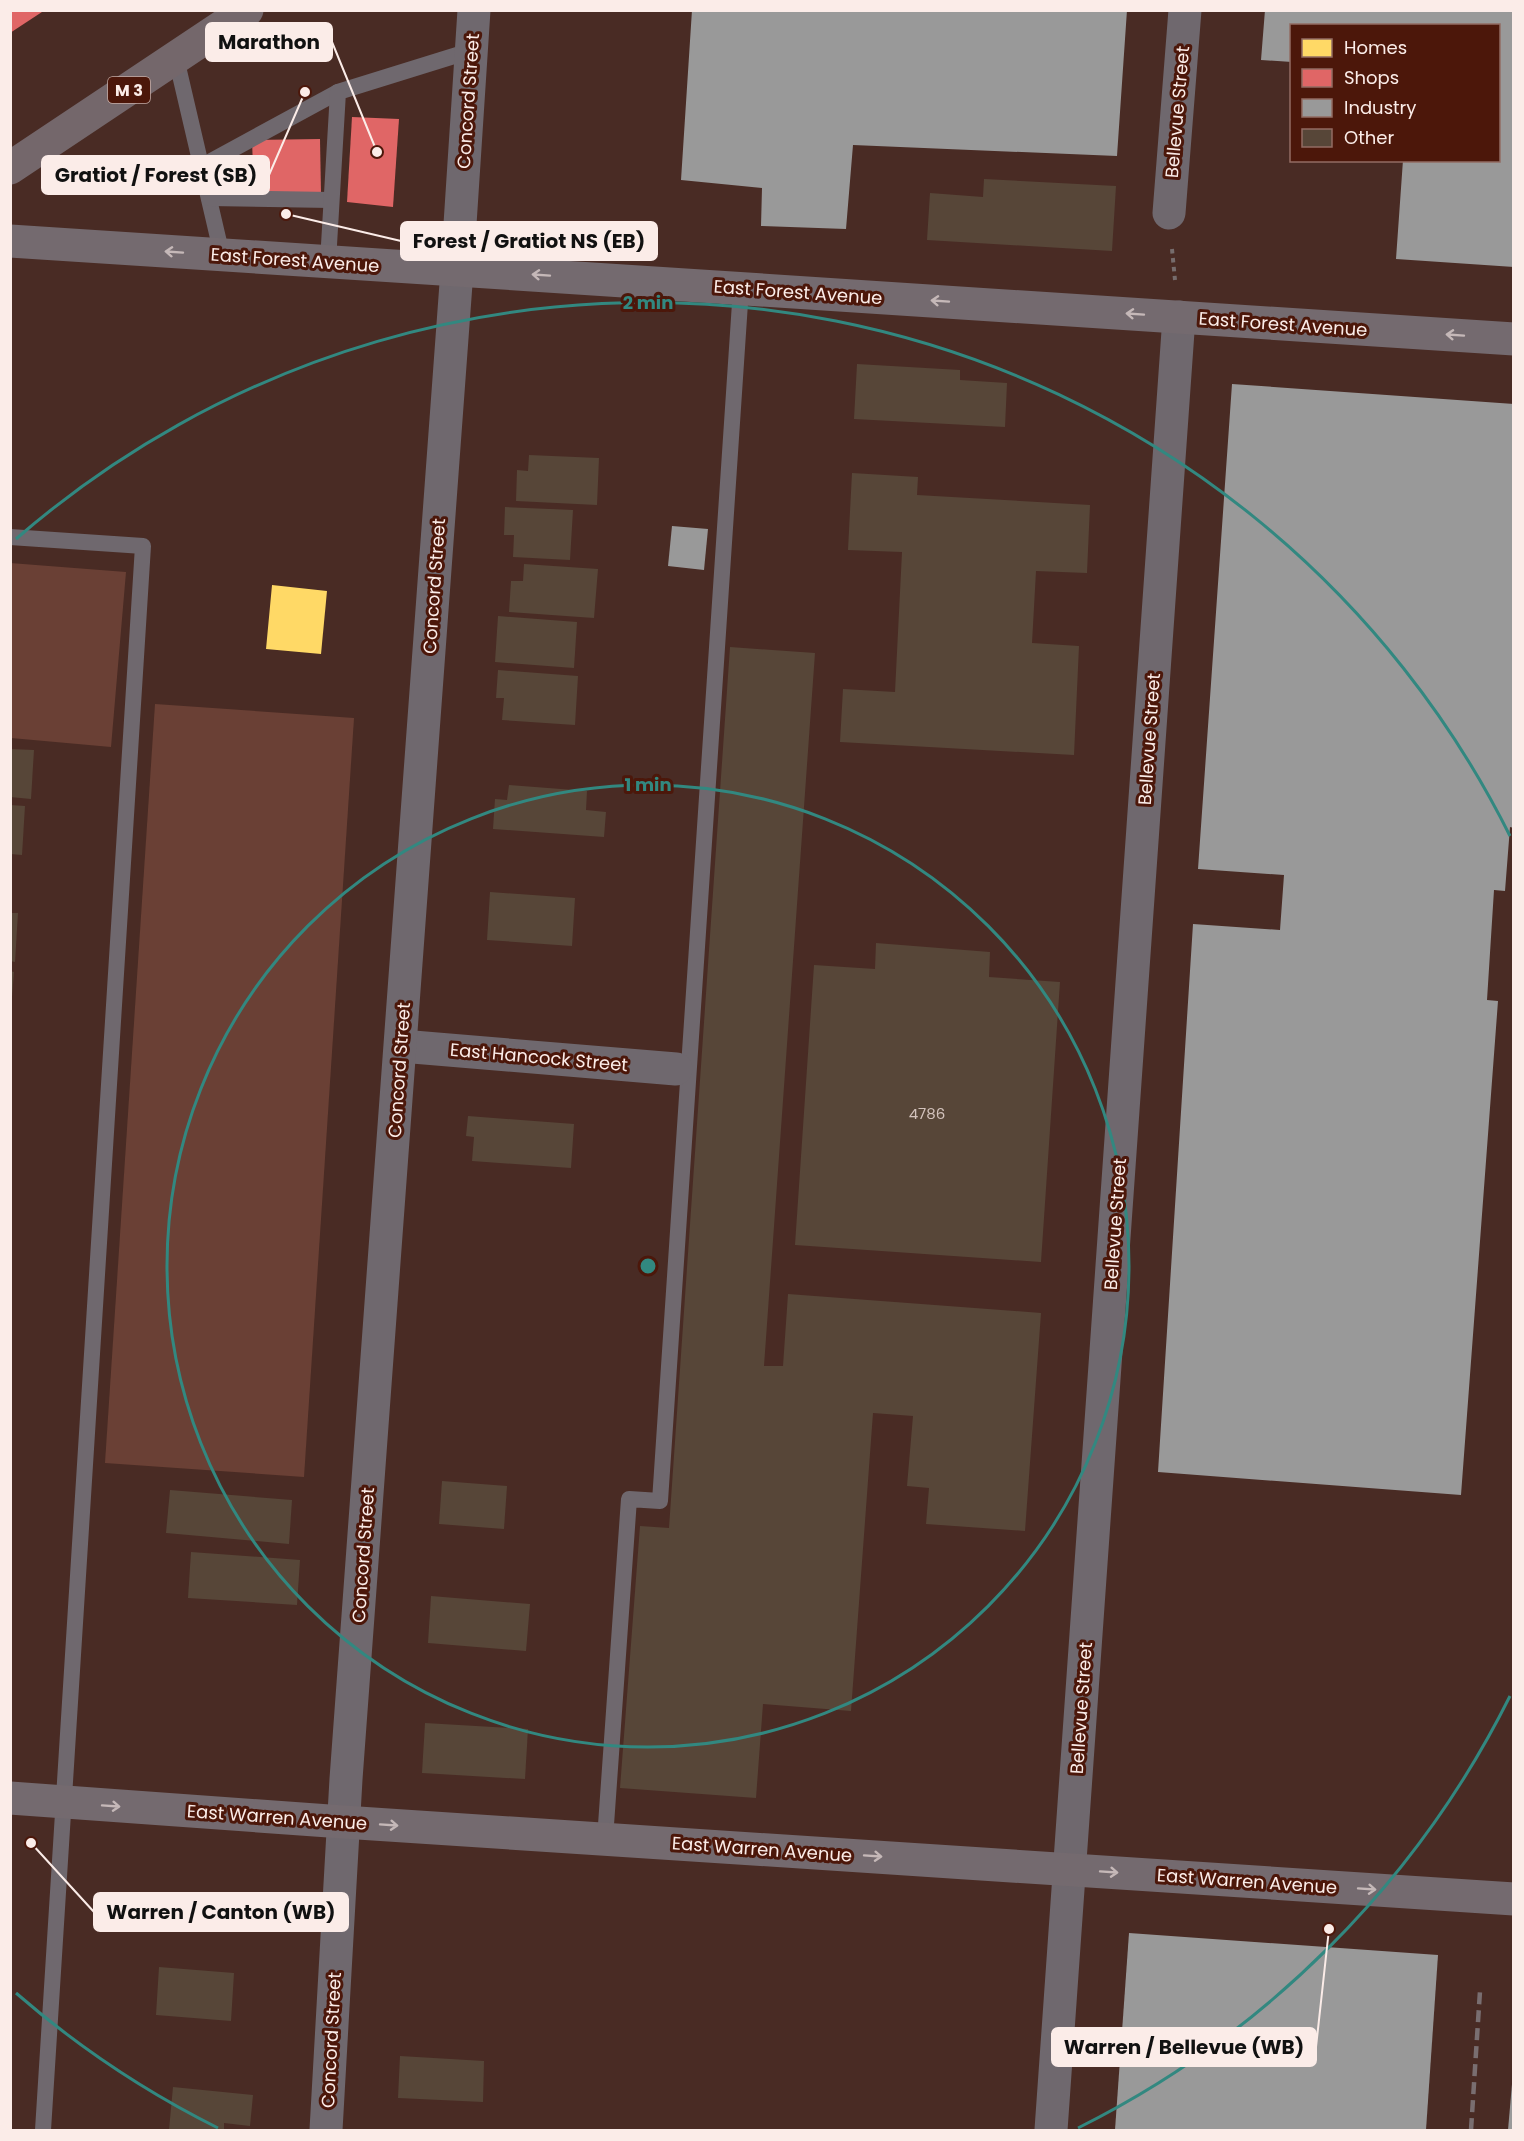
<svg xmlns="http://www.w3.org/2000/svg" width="1524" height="2141" font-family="Poppins,sans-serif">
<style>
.green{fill:#6a4035}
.homes{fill:#ffd966}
.shops{fill:#e06666}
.industry{fill:#999}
.building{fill:#574638}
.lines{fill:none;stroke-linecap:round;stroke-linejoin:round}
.path{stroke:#766c6c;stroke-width:4;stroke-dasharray:4.5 4.5;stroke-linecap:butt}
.lane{stroke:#6f686e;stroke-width:16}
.street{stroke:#6f686e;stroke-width:33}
.secondary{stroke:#746a6f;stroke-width:33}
.primary{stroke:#74676b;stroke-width:33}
.rail{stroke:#796e70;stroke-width:4.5;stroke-dasharray:12 6;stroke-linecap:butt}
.oneway{stroke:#c5b8b8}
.ring{fill:none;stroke:#328880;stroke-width:3}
.labels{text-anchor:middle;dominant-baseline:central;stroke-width:6;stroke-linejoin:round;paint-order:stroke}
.number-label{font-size:15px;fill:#d2c2bc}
.shield{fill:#4c170a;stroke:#c6aca5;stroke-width:1.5}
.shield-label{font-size:16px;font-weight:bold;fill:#fbece8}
.street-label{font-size:18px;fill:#fbece8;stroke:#4c170a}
.centre{fill:#328880;stroke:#4c170a;stroke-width:3}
.ring-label{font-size:18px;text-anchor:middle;font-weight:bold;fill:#328880;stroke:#4c170a;stroke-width:6;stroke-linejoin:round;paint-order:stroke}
.leader{fill:none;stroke:#fbece8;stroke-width:2}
.callout-dot{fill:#fbece8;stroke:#4c170a;stroke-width:2}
.callout{fill:#fbece8;stroke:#fbece8;stroke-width:2}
.callout-label{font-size:20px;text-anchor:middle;font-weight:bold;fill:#111}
</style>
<rect width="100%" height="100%" fill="#492b24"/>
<g class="green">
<path d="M10 563 126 572 111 747 11 738Z"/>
<path d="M155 704 354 718 304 1477 105 1463Z"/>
</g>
<path class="homes" d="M272 585 327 591 321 654 266 649Z"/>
<g class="shops">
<path d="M10 10H45L10 33Z"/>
<path d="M352 117 399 119 393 207 347 202Z"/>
<path d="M320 139 321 194 254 196 252 140Z"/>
</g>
<g class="industry">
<path d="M692 10H1127L1117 156 853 145 846 229 761 226 762 188 681 180Z"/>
<path d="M1265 10H1514V267L1396 259 1403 160H1498V26H1292V62L1261 60Z"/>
<path d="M1232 384 1514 404V729L1512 754H1514V828L1510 827 1505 891 1494 890 1487 1000 1498 1001 1461 1495 1158 1472 1193 924 1280 930 1284 875 1198 869Z"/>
<path d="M672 526 708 529 704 570 668 566Z"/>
<path d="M1129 1933 1438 1955 1426 2130H1115Z"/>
<path d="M1512 2084H1514V2130H1508Z"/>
</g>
<g class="building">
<path d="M984 179 1116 186 1112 251 927 240 930 193 983 197Z"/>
<path d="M857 364 960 370V380L1007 383 1005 427 854 419Z"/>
<path d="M529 455 599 458 597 505 516 501 517 470 528 471Z"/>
<path d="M852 473 918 477 917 495 1090 505 1087 573 1036 571 1032 643 1079 646 1074 755 840 742 843 689 895 692 902 552 848 550Z"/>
<path d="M505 507 573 510 570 560 513 557 514 535H504Z"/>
<path d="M524 564 598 569 594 618 509 612 511 581H523Z"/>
<path d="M498 616 577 622 574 668 495 662Z"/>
<path d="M730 647 815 653 764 1366H783L788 1294 1041 1313 1025 1531 926 1524 929 1488 907 1486 913 1416 873 1413 851 1711 763 1704 756 1798 620 1788 640 1526 669 1528Z"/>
<path d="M498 670 578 676 575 725 502 720 504 698H496Z"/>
<path d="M10 749 34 750 31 799 10 797Z"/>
<path d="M509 785 587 791 586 810 606 812 604 837 493 829 495 799 507 800Z"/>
<path d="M10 805 25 806 22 855 10 854Z"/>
<path d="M490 892 575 898 572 946 487 940Z"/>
<path d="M10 913H18L15 962 10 961Z"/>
<path d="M876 943 990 952 989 977 1060 982 1041 1262 795 1245 814 965 875 969Z"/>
<path d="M10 971 14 972 12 997H10Z"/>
<path d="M468 1116 574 1124 571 1168 472 1161 474 1137 466 1136Z"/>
<path d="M442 1481 507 1486 504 1529 439 1524Z"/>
<path d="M170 1490 292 1500 289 1544 166 1533Z"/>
<path d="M191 1552 300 1560 297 1605 188 1598Z"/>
<path d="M431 1596 530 1604 526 1651 428 1643Z"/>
<path d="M425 1723 528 1729 525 1779 422 1773Z"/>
<path d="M159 1967 234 1973 231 2021 156 2015Z"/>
<path d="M400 2056 484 2061 483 2102 398 2098Z"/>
<path d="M173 2087 253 2095 250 2126 224 2123V2130H169Z"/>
</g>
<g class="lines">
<path class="path" d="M1172 249 1175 280"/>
<g class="lane">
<path d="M176 58 222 255"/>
<path d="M202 166 338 92"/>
<path d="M209 198 331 200"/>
<path d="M328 262 338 92 470 51"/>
<path d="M10 537 143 546 43 2130"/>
<path d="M605 1839 629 1499 660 1501 741 288"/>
</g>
<g class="street">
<path d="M1169 213 1185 10"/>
<path d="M401 1046 676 1069"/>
<path d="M326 2130 346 1779 457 270 474 10"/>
<path d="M1051 2130 1179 317"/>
</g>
<g class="secondary">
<path d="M10 241 1514 339"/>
<path d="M10 1798 343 1822 1514 1899"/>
</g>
<path class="primary" d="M10 168 247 10"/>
<path class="rail" d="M1471 2130 1480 1991"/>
</g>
<defs><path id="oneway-shaft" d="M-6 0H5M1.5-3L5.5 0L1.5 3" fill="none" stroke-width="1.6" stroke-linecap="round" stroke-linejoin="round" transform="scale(1.5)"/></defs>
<g class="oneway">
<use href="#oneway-shaft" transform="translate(174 252) rotate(-176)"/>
<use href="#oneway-shaft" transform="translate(541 275) rotate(-176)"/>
<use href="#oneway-shaft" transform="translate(940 301) rotate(-176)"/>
<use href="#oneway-shaft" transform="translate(1135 314) rotate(-176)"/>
<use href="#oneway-shaft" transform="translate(1455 335) rotate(-176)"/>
<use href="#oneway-shaft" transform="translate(111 1806) rotate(4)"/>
<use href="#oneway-shaft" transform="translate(389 1825) rotate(4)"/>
<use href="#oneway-shaft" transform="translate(873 1856) rotate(4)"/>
<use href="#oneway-shaft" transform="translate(1109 1872) rotate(4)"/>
<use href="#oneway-shaft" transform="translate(1367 1889) rotate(4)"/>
</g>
<g class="ring">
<circle cx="648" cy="1266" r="481"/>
<path d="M1510 1696A963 963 0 0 1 1078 2128M218 2128A963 963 0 0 1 16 1993M16 539A963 963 0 0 1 1510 836"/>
</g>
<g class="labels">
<g class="number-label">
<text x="927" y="1113">4786</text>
</g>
<rect class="shield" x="108" y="77" width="42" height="26" rx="4.5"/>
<g class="shield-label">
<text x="129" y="90">M 3</text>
</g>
<g class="street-label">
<text transform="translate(468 101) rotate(-86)">Concord Street</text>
<text transform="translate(1177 112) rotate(-85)">Bellevue Street</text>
<text transform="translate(295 260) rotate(4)">East Forest Avenue</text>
<text transform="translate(798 292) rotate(4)">East Forest Avenue</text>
<text transform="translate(1283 324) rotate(4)">East Forest Avenue</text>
<text transform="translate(434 586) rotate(-86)">Concord Street</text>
<text transform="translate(1149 739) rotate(-86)">Bellevue Street</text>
<text transform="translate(539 1057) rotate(5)">East Hancock Street</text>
<text transform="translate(399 1070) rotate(-86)">Concord Street</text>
<text transform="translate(1115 1224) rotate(-86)">Bellevue Street</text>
<text transform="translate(363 1555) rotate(-86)">Concord Street</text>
<text transform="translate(1081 1708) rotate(-86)">Bellevue Street</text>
<text transform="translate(277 1817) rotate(4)">East Warren Avenue</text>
<text transform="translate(762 1849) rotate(4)">East Warren Avenue</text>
<text transform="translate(1247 1881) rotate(4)">East Warren Avenue</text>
<text transform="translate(331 2040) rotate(-87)">Concord Street</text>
</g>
</g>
<circle cx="648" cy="1266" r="9" class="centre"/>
<g class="ring-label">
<text x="648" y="309">2 min</text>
<text x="648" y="791">1 min</text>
</g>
<path class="leader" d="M377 152L332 42M305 92L269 175M286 214L401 241M31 1843L94 1912M1329 1929L1316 2047"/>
<g class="callout-dot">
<circle cx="377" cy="152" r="6"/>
<circle cx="305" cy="92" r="6"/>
<circle cx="286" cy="214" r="6"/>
<circle cx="31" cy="1843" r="6"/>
<circle cx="1329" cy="1929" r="6"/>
</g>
<g class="callout">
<rect x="206" y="23" width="126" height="38" rx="6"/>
<rect x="42" y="156" width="227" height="38" rx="6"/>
<rect x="401" y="222" width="256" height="38" rx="6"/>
<rect x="94" y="1893" width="254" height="38" rx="6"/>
<rect x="1052" y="2028" width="264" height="38" rx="6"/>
</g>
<g class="callout-label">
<text x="269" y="49">Marathon</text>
<text x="156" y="182">Gratiot / Forest (SB)</text>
<text x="529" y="248">Forest / Gratiot NS (EB)</text>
<text x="221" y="1919">Warren / Canton (WB)</text>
<text x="1184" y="2054">Warren / Bellevue (WB)</text>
</g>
<rect width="1524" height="2141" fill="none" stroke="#fbece8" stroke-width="24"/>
<rect x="1290" y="24" width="210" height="138" fill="#4c170a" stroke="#926c63" stroke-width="1.5"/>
<rect x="1302" y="39" width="30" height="18" fill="#ffd966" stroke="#926c63" stroke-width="1.5"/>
<text x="1344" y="54" font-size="18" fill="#fbece8">Homes</text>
<rect x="1302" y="69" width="30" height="18" fill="#e06666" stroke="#926c63" stroke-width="1.5"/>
<text x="1344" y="84" font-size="18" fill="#fbece8">Shops</text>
<rect x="1302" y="99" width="30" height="18" fill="#999999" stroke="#926c63" stroke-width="1.5"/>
<text x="1344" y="114" font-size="18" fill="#fbece8">Industry</text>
<rect x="1302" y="129" width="30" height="18" fill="#574638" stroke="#926c63" stroke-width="1.5"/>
<text x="1344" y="144" font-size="18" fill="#fbece8">Other</text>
</svg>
